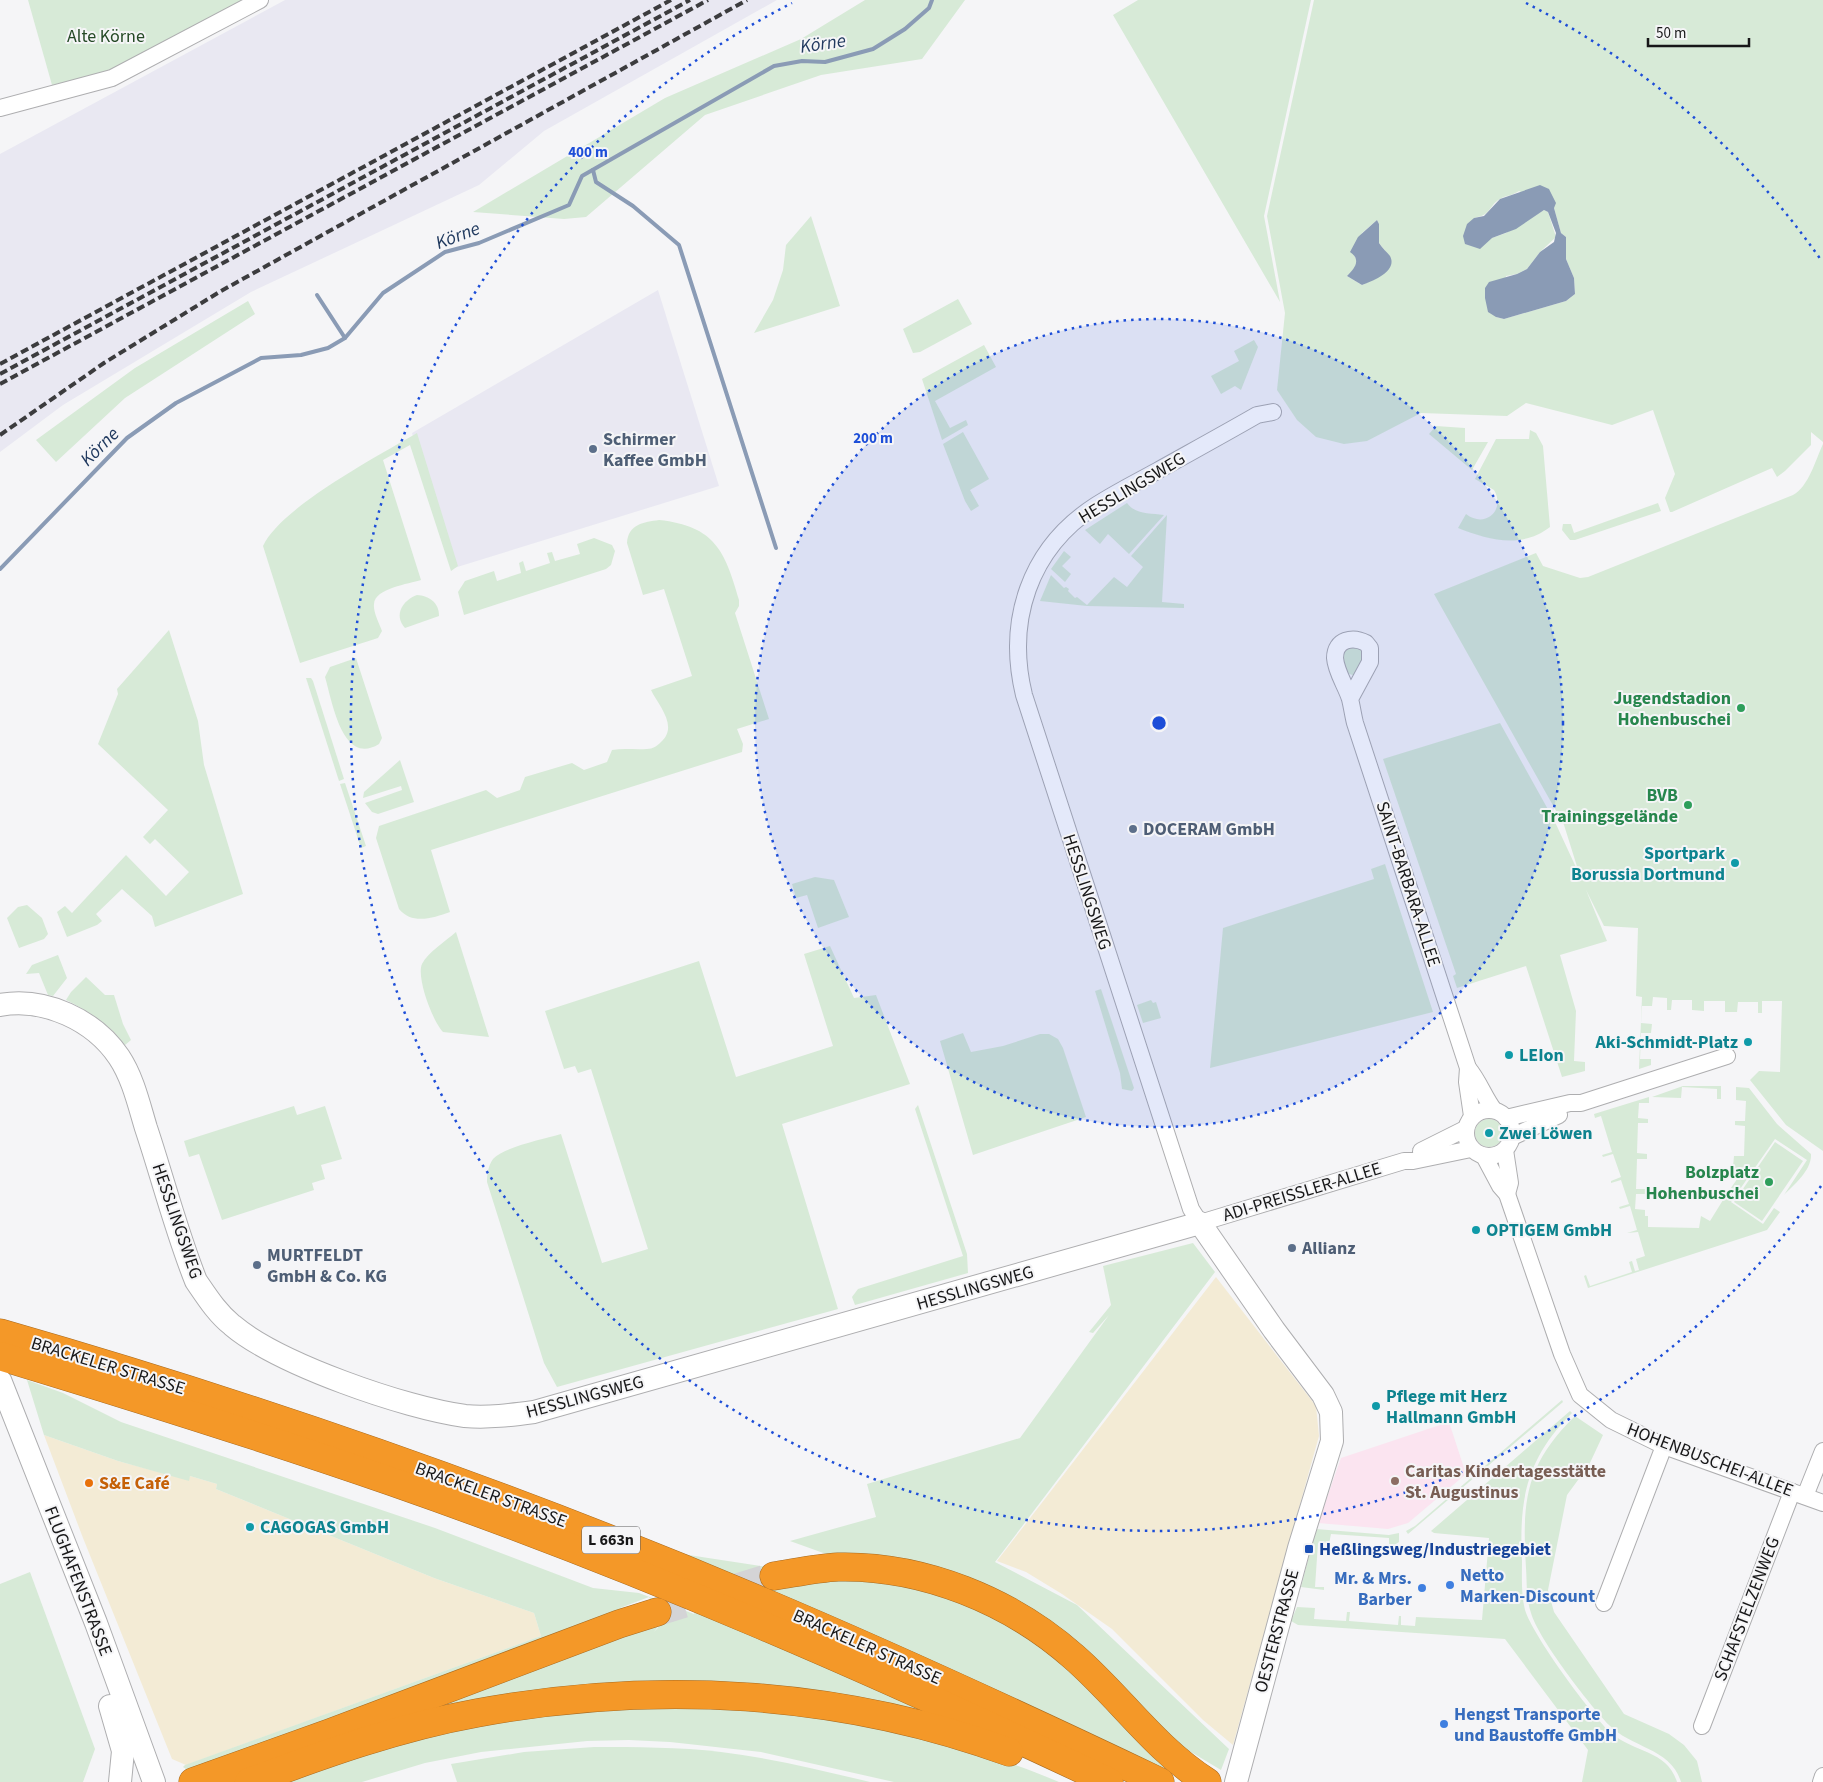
<svg xmlns="http://www.w3.org/2000/svg" width="1823" height="1782" font-family="'Source Sans 3',sans-serif">
<style>
.commercial{fill:#f3ebd5}
.built{fill:#e9e8f2}
.education{fill:#fbe4f0}
.green{fill:#d7ead7;fill-rule:evenodd}
.water{fill:#8a9bb5}
.lines{fill:none;stroke-linecap:round;stroke-linejoin:round}
.stream{stroke:#8a9bb5;stroke-width:4}
.highway-tunnel{stroke:#d4d4d6;stroke-width:28;stroke-dasharray:28 14;stroke-linecap:butt}
.street-casing{stroke:#aeaeb0;stroke-width:18}
.secondary-casing{stroke:#aeaeb0;stroke-width:24}
.highway-casing{stroke:#a76b22;stroke-width:29}
.street{stroke:#fff;stroke-width:16}
.secondary{stroke:#fff;stroke-width:22}
.highway{stroke:#f49828;stroke-width:28}
.rail{stroke:#3c3c3e;stroke-width:4;stroke-dasharray:8 4;stroke-linecap:butt}
.ring{fill:none;stroke:#1d4ed8;stroke-width:2.5;stroke-dasharray:2.5 5}
.service-dot{fill:#5c6f8a;stroke:#f5f5f7;stroke-width:2}
.leisure-dot{fill:#2e9e5b;stroke:#f5f5f7;stroke-width:2}
.culture-dot{fill:#0f9aa8;stroke:#f5f5f7;stroke-width:2}
.education-dot{fill:#8d6e63;stroke:#f5f5f7;stroke-width:2}
.food-dot{fill:#e8710a;stroke:#f5f5f7;stroke-width:2}
.transit-dot{fill:#1a4fb4;stroke:#f5f5f7;stroke-width:2}
.shop-dot{fill:#3f7fe0;stroke:#f5f5f7;stroke-width:2}
.labels{text-anchor:middle;dominant-baseline:central;stroke-width:4;stroke-linejoin:round;paint-order:stroke}
.shield{fill:#f5f5f7;stroke:#5a5a5b;stroke-width:1}
.shield-label{font-size:16px;font-weight:bold;fill:#171718}
.park-label{font-size:18px;fill:#254a26;stroke:#f5f5f7}
.service-label{font-size:18px;font-weight:bold;fill:#4e5e75;stroke:#f5f5f7;text-anchor:start}
.street-label{font-size:18px;fill:#171718;stroke:#f5f5f7}
.leisure-label{font-size:18px;font-weight:bold;fill:#27864d;stroke:#f5f5f7;text-anchor:end}
.culture-label{font-size:18px;font-weight:bold;fill:#0d838f;stroke:#f5f5f7;text-anchor:start}
.education-label{font-size:18px;font-weight:bold;fill:#785e54;stroke:#f5f5f7;text-anchor:start}
.food-label{font-size:18px;font-weight:bold;fill:#c56008;stroke:#f5f5f7;text-anchor:start}
.transit-label{font-size:18px;font-weight:bold;fill:#164399;stroke:#f5f5f7;text-anchor:start}
.shop-label{font-size:18px;font-weight:bold;fill:#366cbe;stroke:#f5f5f7;text-anchor:start}
.water-label{font-size:19px;font-style:italic;fill:#213a5f;stroke:#f5f5f7}
.centre{fill:#1d4ed8;stroke:#f5f5f7;stroke-width:2.5}
.ring-label{font-size:15px;text-anchor:middle;font-weight:bold;fill:#1d4ed8;stroke:#f5f5f7;stroke-width:4;stroke-linejoin:round;paint-order:stroke}
</style>
<rect width="100%" height="100%" fill="#f5f5f7"/>
<g class="commercial">
<path d="M1216 1277 1316 1406 1319 1436 1233 1745 1203 1720 1112 1629 1062 1594 1026 1572 997 1561Z"/>
<path d="M44 1435 118 1461 188 1480 190 1476 217 1484 216 1489 434 1578 534 1613 541 1636 186 1765 172 1759 83 1538Z"/>
</g>
<g class="built">
<path d="M285 0H777L544 131 479 185 251 292 63 405 0 452V154Z"/>
<path d="M658 290 719 486 454 568 412 433Z"/>
</g>
<path class="education" d="M1449 1422 1466 1474 1408 1523 1388 1529 1318 1523 1341 1458Z"/>
<g class="green">
<path d="M28 0H255L123 69 52 85Z"/>
<path d="M865 0H965L922 59 821 75 705 115 586 217 564 219 473 212 665 98 801 39Z"/>
<path d="M1138 0H1311L1264 216 1280 302 1113 15Z"/>
<path d="M1314 0H1823V442L1811 432V445L1785 471 1777 477 1772 468 1672 512H1670L1665 498 1675 474 1653 410 1612 425 1526 403 1507 416 1421 413 1367 441 1344 444 1316 437 1297 420 1277 390 1285 313 1267 216ZM1519 191 1554 208 1561 233 1566 237V259L1574 278 1575 294 1566 301 1504 319 1496 317 1506 276 1517 274 1527 269 1540 252 1556 237 1548 212 1544 210 1506 233 1492 238 1474 218C1492 215 1488 206 1500 199 1506 195 1512 196 1519 191ZM1377 220 1379 224V243L1390 257 1378 277 1362 285 1347 276 1355 268 1357 261 1354 255 1362 233Z"/>
<path d="M811 216 840 306 754 333 773 300 783 270 786 245Z"/>
<path d="M958 299 972 324 920 352 913 353 903 329Z"/>
<path d="M248 301 255 314 125 398 56 462 36 440 135 368Z"/>
<path d="M1254 340 1258 347 1241 390 1235 386 1221 394 1211 376 1239 361 1234 351Z"/>
<path d="M984 345 996 367 935 401 950 428 966 420 968 425 942 440 922 379Z"/>
<path d="M1436 426 1465 428V442H1488L1472 470 1429 434Z"/>
<path d="M1530 430 1536 433 1543 446 1550 527C1522 549 1488 540 1458 528L1466 514C1485 529 1506 510 1494 490L1475 479 1496 439H1529Z"/>
<path d="M963 432 989 479 970 490 979 506 971 511 965 501 943 444Z"/>
<path d="M417 433 458 566 451 571 410 445 383 460 421 580C409 584 375 588 374 604 373 612 379 623 382 631L378 638 300 663 263 546C281 507 378 456 417 433Z"/>
<path d="M1823 444V1151L1786 1125 1750 1080 1759 1071 1780 1072 1782 1001H1762V1013H1758V1002H1738L1737 1012H1725V1001H1704V1011L1692 1010V1000H1672L1671 1010H1667V998L1653 997 1652 1006H1642L1641 1023 1652 1024 1651 1033H1641L1640 1059H1651V1065L1639 1069 1642 997 1636 996 1638 928 1604 926 1586 890 1607 941 1560 955 1576 1011 1574 1061 1585 1062V1071L1562 1077 1526 966 1457 988 1453 976 1456 974 1383 759 1500 723 1555 822 1580 876 1564 825 1434 594 1536 553 1543 566 1580 578 1588 577 1793 495C1809 486 1815 461 1823 444Z"/>
<path d="M1127 503C1136 515 1150 513 1164 515L1129 554 1108 534 1100 544 1085 530Z"/>
<path d="M1658 503 1661 511 1575 540H1570L1562 530 1563 524H1571L1574 533Z"/>
<path d="M1167 515 1162 602 1184 604V608L1087 606 1040 601 1051 575 1064 588 1066 587 1069 589 1068 591 1075 598 1077 597 1087 605 1114 577 1127 587 1143 567 1131 556Z"/>
<path d="M659 520C715 526 725 551 739 600V606L735 613 769 719 737 729 743 744 742 752 431 850 450 912C433 918 412 925 399 909L376 838 379 826 486 790 497 798 520 790 525 777 572 763 584 770 607 762 612 750C624 748 636 750 647 749 653 749 657 746 661 742 679 726 658 705 651 690L692 676 664 589 643 595 627 543C628 524 644 522 659 520Z"/>
<path d="M594 538 612 545 615 551 611 565 606 569 464 615 458 592 465 581 494 571 497 581 521 573 519 563 523 561 526 571 550 563 547 553 552 552 555 561 580 554 577 544Z"/>
<path d="M1064 551 1071 557 1062 566 1071 574 1065 582 1051 569Z"/>
<path d="M417 595C429 596 439 602 439 616L405 628C393 615 403 600 417 595Z"/>
<path d="M169 630 198 721 204 765 243 894 155 927 152 916 122 889 96 914 102 921 97 925 67 937 57 912 65 906 72 913 126 855 166 896 189 872 155 839 150 844 143 837 168 810 98 744 118 694 117 689Z"/>
<path d="M1352 647 1360 649 1364 656 1355 676 1347 673 1343 658 1345 651Z"/>
<path d="M356 658 382 738 379 744C342 767 332 700 325 677L330 667Z"/>
<path d="M306 678H311L313 681 344 779 339 781Z"/>
<path d="M400 760 414 802 378 814 372 812 365 803 402 790 401 786 363 798 364 792Z"/>
<path d="M345 783 366 846 361 848 340 784Z"/>
<path d="M1385 864 1433 1012 1210 1068 1223 928 1374 879 1371 869Z"/>
<path d="M815 877 834 880 849 917 818 928 807 895 796 898 792 884Z"/>
<path d="M27 905 42 918 48 934 44 939 19 948 7 918 18 907Z"/>
<path d="M456 932 489 1037 443 1032C433 1022 416 977 422 964 428 952 446 941 456 932Z"/>
<path d="M830 946 854 998 876 995 910 1084 782 1124 838 1309 557 1387 544 1363 487 1182C487 1175 488 1166 493 1159 504 1147 544 1139 561 1134L602 1263 648 1249 591 1069 578 1073 575 1066 564 1069 545 1011 699 961 736 1077 833 1046 804 954Z"/>
<path d="M58 955 67 978 53 996 48 995 39 973 26 974 32 965Z"/>
<path d="M86 977 105 995H114L123 1024 131 1040 125 1045C109 1024 90 1012 66 1000L71 992Z"/>
<path d="M1101 989 1134 1088 1132 1091 1122 1089 1120 1073 1095 991Z"/>
<path d="M1151 1000 1153 1003 1156 1002 1161 1018 1143 1023 1137 1005Z"/>
<path d="M963 1033 971 1052 1003 1046 1040 1034H1049L1058 1039 1063 1048 1086 1117 973 1155 940 1041Z"/>
<path d="M1683 1086H1721V1099H1717V1089L1682 1087 1681 1098 1652 1097Z"/>
<path d="M1736 1087 1749 1088 1777 1124 1811 1154C1812 1170 1794 1185 1784 1195L1807 1160 1775 1139 1731 1202 1763 1224 1774 1208 1780 1212 1767 1230 1588 1288 1584 1276 1586 1275 1590 1286 1632 1272 1629 1262 1632 1261 1635 1271 1639 1270 1636 1259 1645 1256 1638 1232 1627 1233 1637 1230 1630 1206 1620 1209 1619 1207 1629 1204 1621 1180 1611 1183V1181L1621 1177 1613 1154 1603 1157 1602 1155 1612 1152 1601 1116 1595 1118 1594 1114 1649 1097V1103H1639L1638 1118 1648 1119V1123H1638L1637 1153 1647 1154V1159H1637L1636 1189H1646V1194H1636L1635 1209 1645 1210V1216H1648V1227L1699 1228 1701 1216 1710 1221 1723 1200 1715 1194 1718 1190 1726 1195 1742 1172 1733 1167 1734 1156H1744L1745 1126 1735 1125V1121H1745L1746 1101 1736 1100Z"/>
<path d="M918 1105 967 1254 968 1273 855 1305 852 1297 858 1289 963 1256 915 1109Z"/>
<path d="M294 1106 297 1115 325 1106 342 1159 321 1165 325 1179 312 1183 314 1190 222 1220 199 1154 189 1157 184 1141Z"/>
<circle cx="1489" cy="1133" r="14"/>
<path d="M1775 1142 1803 1161 1762 1221 1734 1202Z"/>
<path d="M1193 1243 1215 1272 995 1562 1077 1605 1229 1749 1221 1770 1181 1746 1074 1643 790 1541 876 1517 867 1484 1020 1438 1109 1315 1093 1333 1089 1332 1111 1305 1103 1266Z"/>
<path d="M27 1380 63 1393 121 1422 435 1528 593 1588 639 1593 694 1614 695 1612 860 1681 967 1730 755 1691 352 1740 234 1782H217L661 1622 654 1632 663 1622 649 1597 620 1608 648 1605 189 1771 183 1767 185 1765 541 1636 534 1613 434 1578 216 1489 217 1484 190 1476 189 1481 118 1461 44 1435Z"/>
<path d="M1562 1400 1563 1402 1408 1534 1406 1531 1415 1526Z"/>
<path d="M1570 1411 1572 1413C1526 1459 1519 1499 1522 1561 1522 1577 1521 1595 1525 1610 1533 1636 1592 1716 1612 1734 1634 1752 1668 1751 1677 1782H1582L1588 1750 1505 1639 1298 1625 1291 1621 1297 1607 1315 1608 1314 1619 1346 1621 1347 1612H1350L1349 1621 1398 1625 1399 1616H1401V1625L1415 1626 1416 1617 1482 1620 1489 1538 1434 1533 1431 1531Z"/>
<path d="M1575 1416 1603 1435 1589 1465 1567 1495 1548 1590 1554 1612 1624 1714 1669 1734 1684 1745 1697 1761 1702 1782H1681C1671 1748 1631 1748 1609 1725 1589 1704 1539 1640 1531 1613 1526 1599 1527 1583 1526 1568 1522 1501 1525 1465 1575 1416Z"/>
<path d="M1316 1529 1389 1535 1399 1533V1542L1391 1547 1389 1546V1538L1331 1534 1329 1544 1318 1543 1315 1587H1324V1590L1301 1587Z"/>
<path d="M682 1554 767 1567 813 1576 913 1581 1021 1626 1190 1782 843 1621Z"/>
<path d="M30 1572 95 1749 83 1782H0V1584Z"/>
<path d="M648 1707C703 1709 759 1710 814 1716 891 1725 988 1752 1059 1782H894L761 1752 670 1742 629 1740 587 1741 481 1752 425 1763 362 1782H278L434 1731 524 1715Z"/>
<path d="M594 1747C636 1747 679 1747 721 1752 771 1758 821 1770 870 1782H457L451 1764 524 1752Z"/>
</g>
<g class="water">
<path d="M1540 185 1549 189 1556 203 1554 208 1561 233 1566 237V259L1574 278 1575 294 1566 301 1504 319 1496 317 1488 312 1485 298V288L1489 282 1517 274 1527 269 1540 252 1554 242 1556 233 1548 212 1544 210 1516 229 1492 238 1480 249 1465 244 1463 236 1467 224 1474 218 1484 216 1500 199Z"/>
<path d="M1377 220 1379 224V243C1382 248 1387 252 1390 256 1398 271 1373 281 1362 285L1347 276C1354 269 1362 260 1350 252L1358 237Z"/>
</g>
<g class="lines">
<g class="stream">
<path d="M593 170 596 182 633 206 679 245 776 548"/>
<path d="M317 295 345 338"/>
<path d="M0 569 127 438 176 403 261 358 301 355 328 348 345 338 383 293 445 252 479 243 569 205 582 176 774 66 802 61 825 62 873 49 905 29 929 8 932 0"/>
</g>
<path class="highway-tunnel" d="M657 1612 774 1576"/>
<defs>
<g id="street">
<path d="M0 108 112 78 260 0"/>
<path d="M1273 412 1257 415C1224 434 1191 452 1157 471 1137 482 1115 493 1095 506 1029 549 1006 621 1024 695L1191 1209 1200 1223 1404 1161H1413L1471 1149"/>
<path d="M1350 699 1370 662V648L1366 643C1353 636 1335 639 1335 658 1336 672 1346 686 1350 699 1352 707 1353 715 1355 723L1468 1068 1467 1082 1472 1116"/>
<path d="M1468 1068C1479 1081 1484 1097 1494 1110"/>
<circle cx="1489" cy="1133" r="23"/>
<path d="M1506 1118 1570 1103H1581L1727 1056"/>
<path d="M1512 1137 1559 1115"/>
<path d="M1505 1150 1510 1183 1507 1194"/>
<path d="M1421 1151 1465 1129"/>
<path d="M1484 1156 1500 1186 1507 1194 1562 1354 1580 1395 1611 1420 1664 1446 1823 1503"/>
<path d="M1805 1496 1823 1451"/>
<path d="M1604 1603 1664 1446"/>
<path d="M1702 1726 1792 1492"/>
<path d="M1821 1782 1823 1776"/>
</g>
<g id="secondary">
<path d="M0 1005C45 997 94 1020 119 1057 133 1078 139 1105 146 1128 163 1179 176 1231 196 1281 207 1297 217 1313 232 1325 278 1364 405 1408 465 1416 488 1418 511 1415 534 1412L1200 1223 1274 1330 1323 1395 1331 1412 1332 1441 1299 1548 1236 1782"/>
<path d="M0 1380 96 1623 154 1782"/>
<path d="M110 1706 123 1751 120 1782"/>
</g>
<g id="highway">
<path d="M0 1333C258 1407 514 1496 761 1601 896 1658 1028 1719 1160 1782"/>
<path d="M0 1356C132 1396 263 1437 393 1482 637 1567 875 1671 1109 1782"/>
<path d="M774 1576C794 1573 817 1568 838 1567 923 1565 1011 1601 1074 1657 1121 1698 1153 1747 1207 1782"/>
<path d="M193 1782 330 1733 619 1624 657 1612"/>
<path d="M249 1782C324 1754 399 1727 477 1713 655 1680 839 1690 1009 1752"/>
</g>
</defs>
<use href="#street" class="street-casing"/>
<use href="#secondary" class="secondary-casing"/>
<use href="#highway" class="highway-casing"/>
<use href="#street" class="street"/>
<use href="#secondary" class="secondary"/>
<use href="#highway" class="highway"/>
<g class="rail">
<path d="M0 364 671 0"/>
<path d="M0 374 690 0"/>
<path d="M0 384 708 0"/>
<path d="M0 435 104 363 221 291 747 0"/>
</g>
</g>
<circle cx="1159" cy="723" r="404" fill="#1d4ed8" fill-opacity=".12"/>
<g class="ring">
<circle cx="1159" cy="723" r="404"/>
<path d="M1821 1186A808 808 0 1 1 792 3M1526 3A808 808 0 0 1 1821 260"/>
</g>
<g class="service-dot">
<circle cx="593" cy="449" r="5"/>
<circle cx="1133" cy="829" r="5"/>
<circle cx="1292" cy="1248" r="5"/>
<circle cx="257" cy="1265" r="5"/>
</g>
<g class="leisure-dot">
<circle cx="1741" cy="708" r="5"/>
<circle cx="1688" cy="805" r="5"/>
<circle cx="1769" cy="1182" r="5"/>
</g>
<g class="culture-dot">
<circle cx="1735" cy="863" r="5"/>
<circle cx="1748" cy="1042" r="5"/>
<circle cx="1509" cy="1055" r="5"/>
<circle cx="1489" cy="1133" r="5"/>
<circle cx="1476" cy="1230" r="5"/>
<circle cx="1376" cy="1406" r="5"/>
<circle cx="250" cy="1527" r="5"/>
</g>
<circle class="education-dot" cx="1395" cy="1481" r="5"/>
<circle class="food-dot" cx="89" cy="1483" r="5"/>
<rect class="transit-dot" x="1304" y="1544" width="10" height="10" rx="2.5"/>
<g class="shop-dot">
<circle cx="1450" cy="1585" r="5"/>
<circle cx="1422" cy="1588" r="5"/>
<circle cx="1444" cy="1724" r="5"/>
</g>
<g class="labels">
<rect class="shield" x="582" y="1526.5" width="58" height="27" rx="4"/>
<g class="shield-label">
<text x="611" y="1540">L 663n</text>
</g>
<g class="park-label">
<text x="106" y="36">Alte Körne</text>
</g>
<g class="service-label">
<text x="603" y="439">Schirmer<tspan x="603" dy="21">Kaffee GmbH</tspan></text>
<text x="1143" y="829">DOCERAM GmbH</text>
<text x="1302" y="1248">Allianz</text>
<text x="267" y="1255">MURTFELDT<tspan x="267" dy="21">GmbH &amp; Co. KG</tspan></text>
</g>
<g class="street-label">
<text transform="translate(1132 488) rotate(-31)">HESSLINGSWEG</text>
<text transform="translate(1408 884) rotate(72)">SAINT-BARBARA-ALLEE</text>
<text transform="translate(1087 892) rotate(72)">HESSLINGSWEG</text>
<text transform="translate(1302 1192) rotate(-17)">ADI-PREISSLER-ALLEE</text>
<text transform="translate(177 1221) rotate(71)">HESSLINGSWEG</text>
<text transform="translate(975 1288) rotate(-16)">HESSLINGSWEG</text>
<text transform="translate(108 1366) rotate(17)">BRACKELER STRASSE</text>
<text transform="translate(585 1397) rotate(-15)">HESSLINGSWEG</text>
<text transform="translate(1710 1460) rotate(21)">HOHENBUSCHEI-ALLEE</text>
<text transform="translate(491 1495) rotate(20)">BRACKELER STRASSE</text>
<text transform="translate(78 1581) rotate(69)">FLUGHAFENSTRASSE</text>
<text transform="translate(1747 1609) rotate(-69)">SCHAFSTELZENWEG</text>
<text transform="translate(1277 1631) rotate(-75)">OESTERSTRASSE</text>
<text transform="translate(867 1647) rotate(24)">BRACKELER STRASSE</text>
</g>
<g class="leisure-label">
<text x="1731" y="698">Jugendstadion<tspan x="1731" dy="21">Hohenbuschei</tspan></text>
<text x="1678" y="795">BVB<tspan x="1678" dy="21">Trainingsgelände</tspan></text>
<text x="1759" y="1172">Bolzplatz<tspan x="1759" dy="21">Hohenbuschei</tspan></text>
</g>
<g class="culture-label">
<text x="1725" y="853" text-anchor="end">Sportpark<tspan x="1725" dy="21">Borussia Dortmund</tspan></text>
<text x="1738" y="1042" text-anchor="end">Aki-Schmidt-Platz</text>
<text x="1519" y="1055">LEIon</text>
<text x="1499" y="1133">Zwei Löwen</text>
<text x="1486" y="1230">OPTIGEM GmbH</text>
<text x="1386" y="1396">Pflege mit Herz<tspan x="1386" dy="21">Hallmann GmbH</tspan></text>
<text x="260" y="1527">CAGOGAS GmbH</text>
</g>
<g class="education-label">
<text x="1405" y="1471">Caritas Kindertagesstätte<tspan x="1405" dy="21">St. Augustinus</tspan></text>
</g>
<g class="food-label">
<text x="99" y="1483">S&amp;E Café</text>
</g>
<g class="transit-label">
<text x="1319" y="1549">Heßlingsweg/Industriegebiet</text>
</g>
<g class="shop-label">
<text x="1460" y="1575">Netto<tspan x="1460" dy="21">Marken-Discount</tspan></text>
<text x="1412" y="1578" text-anchor="end">Mr. &amp; Mrs.<tspan x="1412" dy="21">Barber</tspan></text>
<text x="1454" y="1714">Hengst Transporte<tspan x="1454" dy="21">und Baustoffe GmbH</tspan></text>
</g>
<g class="water-label">
<text transform="translate(823 44) rotate(-8)">Körne</text>
<text transform="translate(458 236) rotate(-21)">Körne</text>
<text transform="translate(100 447) rotate(-45)">Körne</text>
</g>
</g>
<circle cx="1159" cy="723" r="8" class="centre"/>
<g class="ring-label">
<text x="588" y="157">400 m</text>
<text x="873" y="443">200 m</text>
</g>
<path d="M1648 38v8h101v-8" fill="none" stroke="#171718" stroke-width="2.5"/>
<text x="1656" y="38" font-size="15" fill="#171718" stroke="#f5f5f7" stroke-width="4" paint-order="stroke">50 m</text>
</svg>
